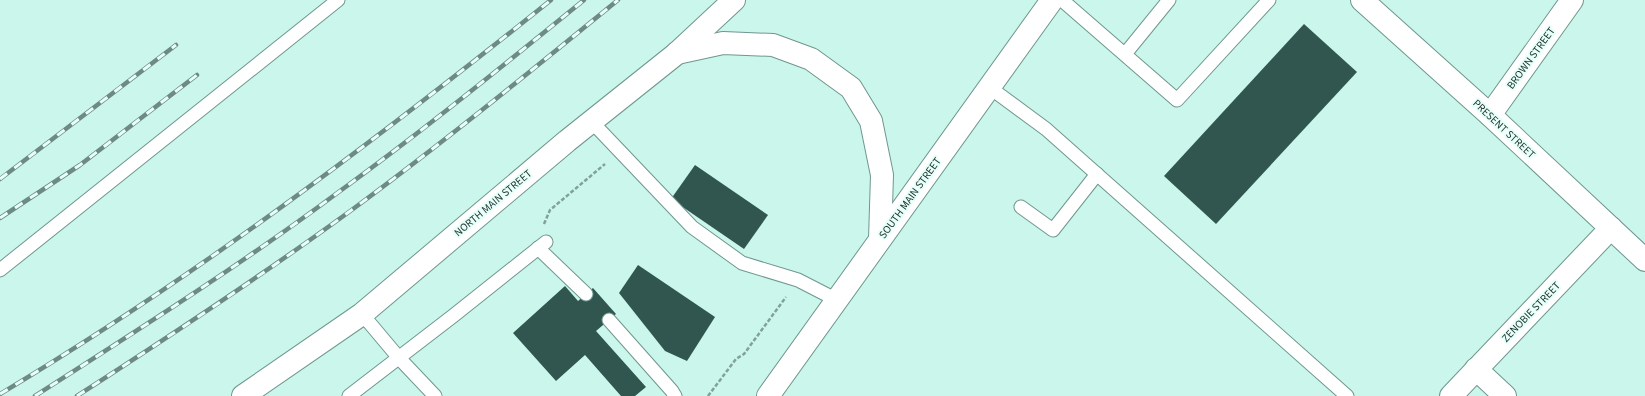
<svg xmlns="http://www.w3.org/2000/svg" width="1645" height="396" font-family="'Source Sans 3',sans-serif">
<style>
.building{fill:#30564f}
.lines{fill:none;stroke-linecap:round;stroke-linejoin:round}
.lane-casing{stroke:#6f978e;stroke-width:15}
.street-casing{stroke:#6f978e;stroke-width:24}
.secondary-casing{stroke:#6f978e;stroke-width:24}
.highway-casing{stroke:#6f978e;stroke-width:24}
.path{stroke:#81a199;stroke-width:2.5;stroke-dasharray:4 2;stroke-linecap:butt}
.lane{stroke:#fff;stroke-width:13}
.street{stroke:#fff;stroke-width:22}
.secondary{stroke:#fff;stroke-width:22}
.highway{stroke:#fff;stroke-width:22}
.rail-casing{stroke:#6d8a83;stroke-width:4.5}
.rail{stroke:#e6fff9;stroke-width:3;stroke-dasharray:9;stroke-linecap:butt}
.labels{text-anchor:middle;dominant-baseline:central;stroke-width:4;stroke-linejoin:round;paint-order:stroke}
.street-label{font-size:11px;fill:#1e2f2b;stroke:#e6fff9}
</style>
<rect width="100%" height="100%" fill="#cbf6ec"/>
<g class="building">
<path d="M1304 24 1357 72 1216 224 1164 176Z"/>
<path d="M695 165 768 215 744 249 671 199Z"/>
<path d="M638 265 715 317 687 361 665 351 619 293Z"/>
<path d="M565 286 578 301 593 288 616 314 596 331 646 387 635 396H621L585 355 556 381 513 333Z"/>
</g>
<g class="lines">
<defs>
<g id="lane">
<path d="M1062 0 1177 100 1269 0"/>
<path d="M1125 54 1169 0"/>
<path d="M989 87 1046 129 1347 396"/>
<path d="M591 121 692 227 742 263 798 280 837 300"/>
<path d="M1021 207 1053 230 1097 174"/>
<path d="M538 248 586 294"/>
<path d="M0 270 338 0"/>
<path d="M362 314 399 358 435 396"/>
<path d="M609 320 672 391 675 396"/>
<path d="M349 396 453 316 546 242"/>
</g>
<g id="street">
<path d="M1490 115 1572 0"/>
<path d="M1476 369 1505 396"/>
<path d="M1451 396 1611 228"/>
</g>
<path id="secondary" d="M1362 0 1490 115 1645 260"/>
<g id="highway">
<path d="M677 53 723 43 773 45 811 59 851 88 871 121 882 175 880 239"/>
<path d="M243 396 362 314 567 141 676 54 734 0"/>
<path d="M768 396 1052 0"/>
</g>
</defs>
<use href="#lane" class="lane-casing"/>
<use href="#street" class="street-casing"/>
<use href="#secondary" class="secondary-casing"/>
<use href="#highway" class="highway-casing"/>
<g class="path">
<path d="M544 224 550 210 605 164"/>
<path d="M708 396 736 359 744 354 786 297"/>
</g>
<use href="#lane" class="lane"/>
<use href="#street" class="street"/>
<use href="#secondary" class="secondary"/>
<use href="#highway" class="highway"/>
<defs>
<g id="rail">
<path d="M0 179 176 45"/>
<path d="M0 218 80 165 197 75"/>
<path d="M0 394C194 278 375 141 551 0"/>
<path d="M35 396C138 330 242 264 340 191 424 130 504 65 584 0"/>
<path d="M77 396C170 336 263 275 353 209 444 142 531 71 618 0"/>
</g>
</defs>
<use href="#rail" class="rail-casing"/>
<use href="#rail" class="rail"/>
</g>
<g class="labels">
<g class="street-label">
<text transform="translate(1531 58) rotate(-54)">BROWN STREET</text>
<text transform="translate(1504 129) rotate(43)">PRESENT STREET</text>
<text transform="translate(910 198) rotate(-54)">SOUTH MAIN STREET</text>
<text transform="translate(493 203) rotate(-40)">NORTH MAIN STREET</text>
<text transform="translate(1531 312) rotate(-46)">ZENOBIE STREET</text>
</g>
</g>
</svg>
